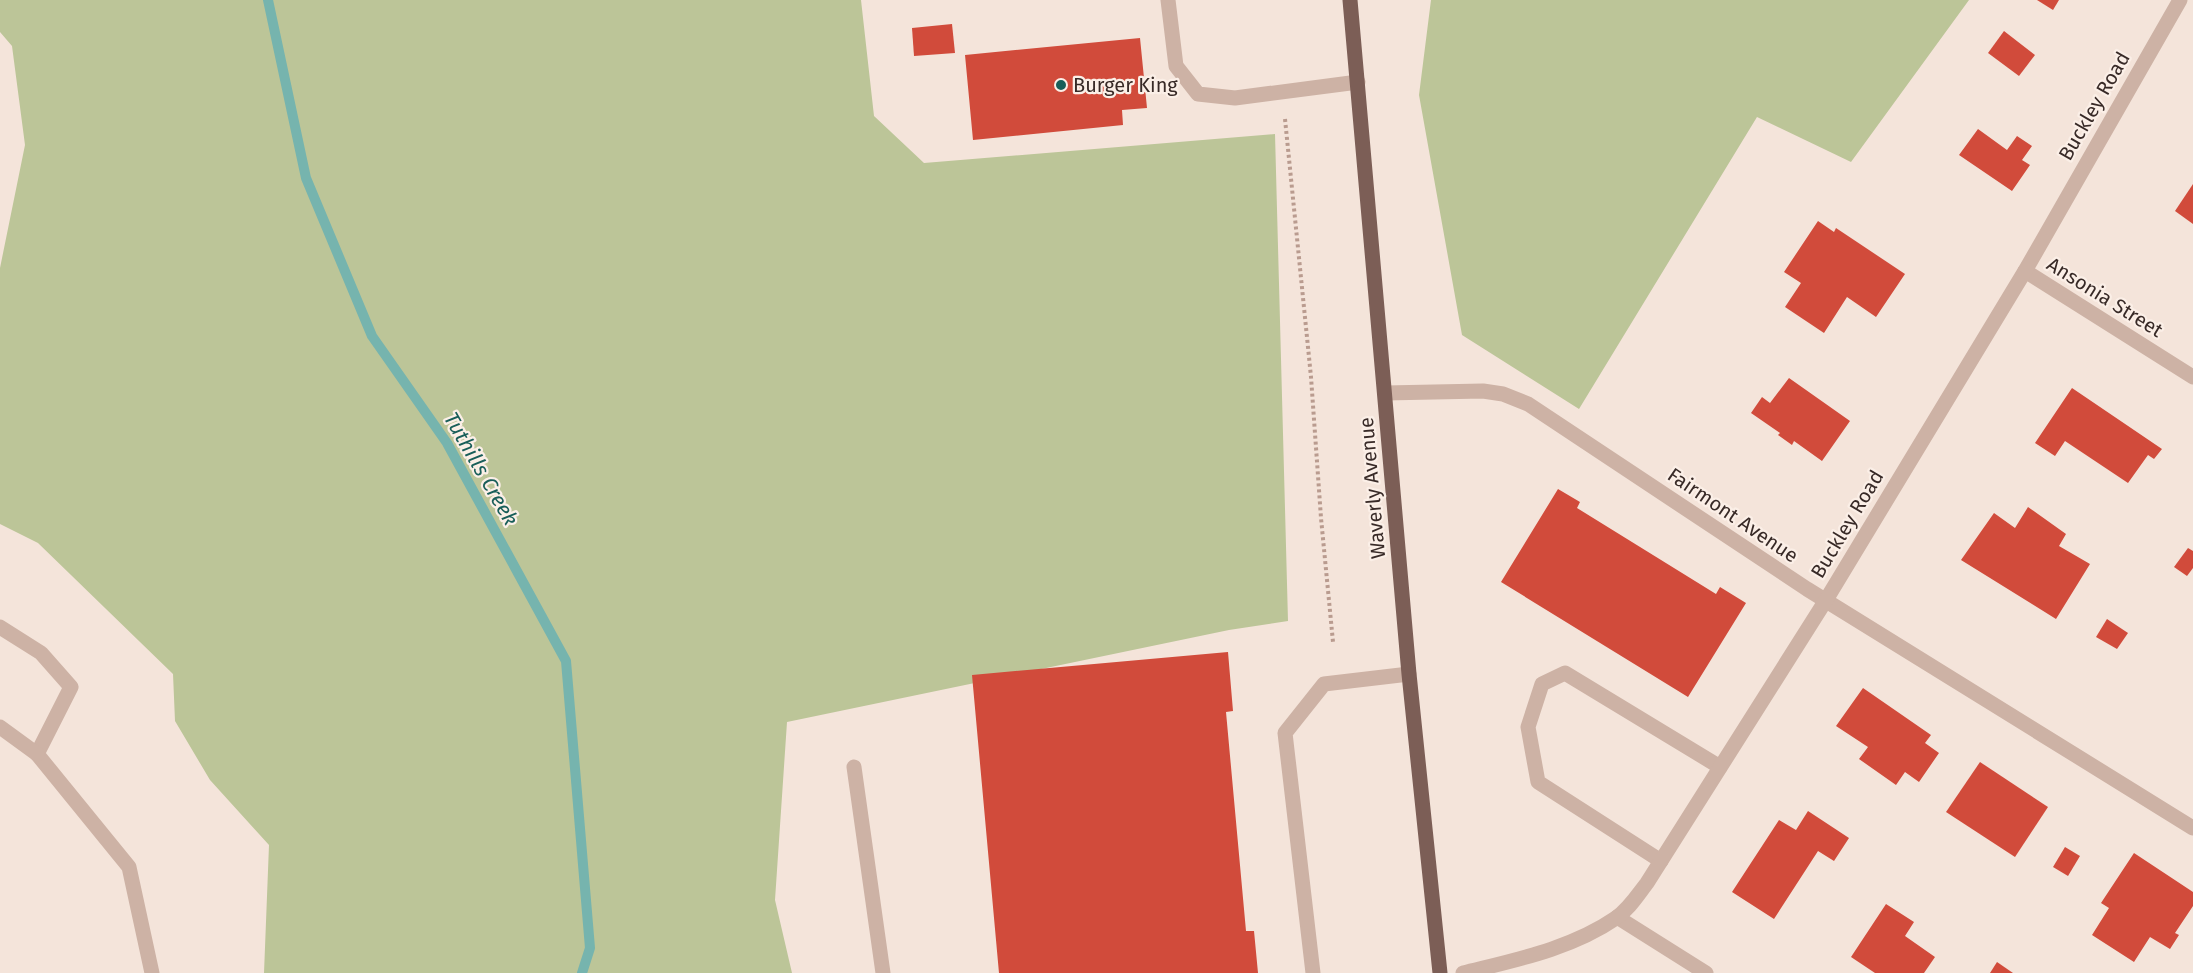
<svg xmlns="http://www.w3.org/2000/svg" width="2193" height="973" font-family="'Fira Sans',sans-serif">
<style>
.green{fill:#bcc598}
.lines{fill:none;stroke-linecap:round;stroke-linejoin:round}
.stream{stroke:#76b4ae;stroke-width:10}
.building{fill:#d14b3b}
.path{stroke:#b99b8f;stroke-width:4;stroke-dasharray:3 3;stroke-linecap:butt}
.service{stroke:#cdb2a5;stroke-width:15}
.minor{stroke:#cdb2a5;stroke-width:15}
.tertiary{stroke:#cdb2a5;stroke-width:15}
.primary{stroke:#7c5e56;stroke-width:15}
.poi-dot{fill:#185e59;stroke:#fbefe7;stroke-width:2}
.labels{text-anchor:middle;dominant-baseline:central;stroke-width:4.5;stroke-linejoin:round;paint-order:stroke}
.poi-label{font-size:20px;fill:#382a27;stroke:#fbefe7;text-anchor:start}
.street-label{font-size:20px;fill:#382a27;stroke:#fbefe7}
.water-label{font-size:21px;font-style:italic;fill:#185e59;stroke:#fbefe7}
</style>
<rect width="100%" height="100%" fill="#f4e4da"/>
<g class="green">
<path d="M0 0H861L874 116 924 163 1275 134 1288 621 1229 630 787 722 775 900 792 973H264L269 845 210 780 175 721 173 674 38 543 0 524V268L25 145 12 46 0 32Z"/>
<path d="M1431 0H1969L1851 162 1757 117 1579 409 1462 335 1419 95Z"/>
</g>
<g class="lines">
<path class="stream" d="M268 0 306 178 372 336 447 443 566 661 590 948 582 973"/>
</g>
<g class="building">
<path d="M2037 0H2059L2053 10Z"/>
<path d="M952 24 955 53 914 56 912 28Z"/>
<path d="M2004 31 2035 55 2019 76 1988 53Z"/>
<path d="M1140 38 1147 108 1122 110 1123 125 973 140 965 55Z"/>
<path d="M1978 129 2007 150 2017 136 2032 146 2022 160 2030 165 2012 191 1959 155Z"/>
<path d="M2193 184V224L2175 211Z"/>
<path d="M1818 221 1834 232 1836 228 1905 274 1876 317 1847 297 1824 333 1785 307 1801 283 1784 272Z"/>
<path d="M1789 378 1850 421 1822 461 1794 441 1792 445 1778 435 1780 433 1751 413 1762 397 1770 403Z"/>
<path d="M2072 388 2162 449 2154 459 2148 455 2128 483 2065 441 2055 456 2035 443Z"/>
<path d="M1558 489 1580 502 1577 508 1716 594 1720 587 1746 603 1688 697 1501 582Z"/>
<path d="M2028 507 2066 534 2059 546 2090 564 2056 619 1961 560 1994 513 2015 528Z"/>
<path d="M2188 548 2193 551V568L2187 576 2174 567Z"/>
<path d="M2107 619 2128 633 2117 649 2096 637Z"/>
<path d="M1228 652 1233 711 1226 712 1246 931H1254L1258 973H999L972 675Z"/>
<path d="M1863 688 1931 735 1925 743 1939 753 1919 782 1905 772 1896 785 1859 759 1868 747 1836 726Z"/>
<path d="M1980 762 2048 807 2015 857 1946 812Z"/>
<path d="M1808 811 1849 838 1834 861 1818 851 1774 919 1732 892 1779 820 1796 830Z"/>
<path d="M2065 847 2080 856 2068 876 2053 867Z"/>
<path d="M2134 853 2193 892V906L2175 933 2179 935 2170 949 2150 937 2134 962 2092 935 2109 908 2101 903Z"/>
<path d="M1886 904 1914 922 1905 936 1935 957 1924 973H1875L1851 957Z"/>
<path d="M1997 962 2013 973H1990Z"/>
</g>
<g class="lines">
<path class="path" d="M1285 119 1311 377 1321 518 1333 642"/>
<g class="service">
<path d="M1168 0 1176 66 1198 94 1235 98 1358 82"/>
<path d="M0 627 41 653 71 687 37 754 129 867 152 973"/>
<path d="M0 727 37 754"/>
<path d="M854 767 883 973"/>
<path d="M1661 861 1538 782 1528 727 1542 684 1565 673 1720 767"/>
<path d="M1313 973 1285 733 1324 684 1409 674"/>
</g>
<g class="minor">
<path d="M2025 271 2193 377"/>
<path d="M1385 393 1483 391 1503 394 1528 404 1807 589 2193 828"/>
<path d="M1617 917 1706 973"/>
</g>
<path class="tertiary" d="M1463 973C1515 960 1571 949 1616 918 1629 909 1637 896 1647 883L1826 600 2025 271 2180 0"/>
<path class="primary" d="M1350 0 1409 674 1440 973"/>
</g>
<circle class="poi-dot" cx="1061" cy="85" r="6"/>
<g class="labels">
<g class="poi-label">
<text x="1073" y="85">Burger King</text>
</g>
<g class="street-label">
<text transform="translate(2094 106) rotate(-60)">Buckley Road</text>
<text transform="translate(2105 297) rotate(32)">Ansonia Street</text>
<text transform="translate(1372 488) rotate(-95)">Waverly Avenue</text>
<text transform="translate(1733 515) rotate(34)">Fairmont Avenue</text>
<text transform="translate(1847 524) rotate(-59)">Buckley Road</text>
</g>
<g class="water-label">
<text transform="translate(481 469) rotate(60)">Tuthills Creek</text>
</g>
</g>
</svg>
